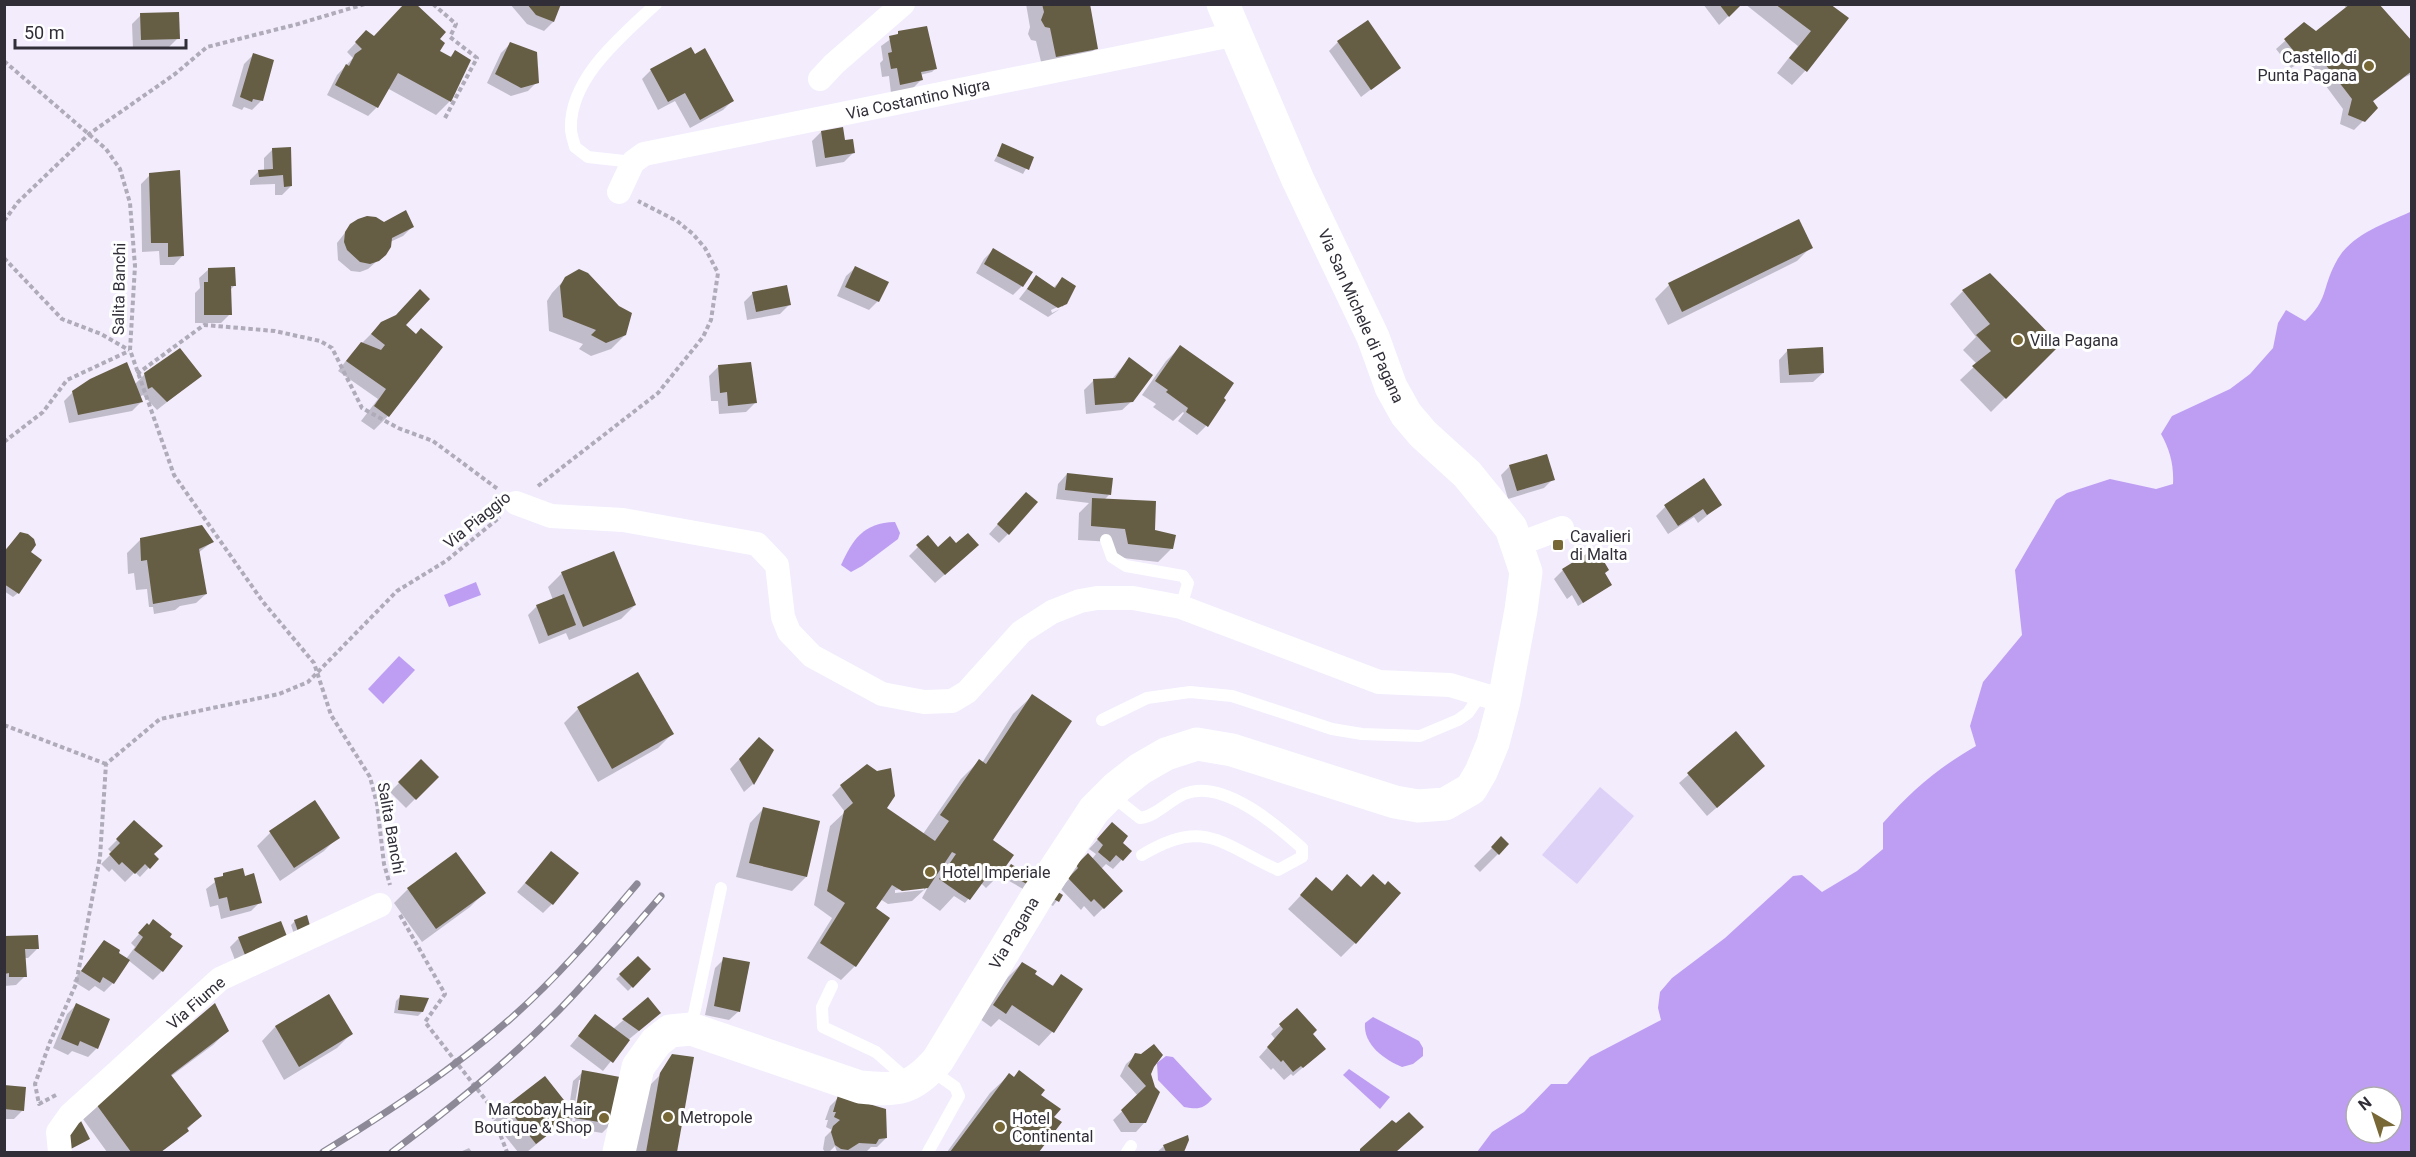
<svg xmlns="http://www.w3.org/2000/svg" width="2416" height="1157" font-family="Roboto,sans-serif">
<style>
.green{fill:#ded1f7}
.water{fill:#be9ef2;fill-rule:evenodd}
.shadow{fill:#0003;fill-rule:evenodd}
.building{fill:#655d44}
.lines{fill:none;stroke-linecap:round;stroke-linejoin:round}
.path{stroke:#b0abb9;stroke-width:4;stroke-dasharray:4.5 3;stroke-linecap:butt}
.service{stroke:#fff;stroke-width:12}
.minor{stroke:#fff;stroke-width:24}
.secondary{stroke:#fff;stroke-width:33}
.rail-casing{stroke:#8d8996;stroke-width:7}
.rail{stroke:#fff;stroke-width:4.5;stroke-dasharray:14;stroke-linecap:butt}
.poi-dot{fill:#786836;stroke:#fff;stroke-width:2}
.labels{text-anchor:middle;dominant-baseline:central;stroke-width:6;stroke-linejoin:round;paint-order:stroke}
.poi-label{font-size:16px;fill:#312e38;stroke:#fff;text-anchor:start}
.street-label{font-size:16px;fill:#312e38;stroke:#fff}
</style>
<rect width="100%" height="100%" fill="#f2ecfd"/>
<path class="green" d="M1600 787 1634 816 1577 884 1542 855Z"/>
<g class="water">
<path d="M2411 209V1152H1477L1492 1132 1524 1112 1551 1084H1567L1590 1057 1661 1020 1658 1008 1660 992 1672 978 1725 938 1793 876 1802 875 1822 892 1857 871 1883 849V823C1912 790 1938 768 1976 746L1970 726 1983 682 2022 635 2015 570 2056 500 2067 493 2110 479 2156 489 2173 484C2174 465 2170 450 2161 434L2172 416 2230 389 2250 374 2273 348 2278 323 2286 310 2305 321C2328 300 2322 289 2335 264 2349 235 2382 225 2410 212ZM2356 1097H2392V1133H2356Z"/>
<path d="M895 522 900 533 898 539 862 566 851 572 841 565C853 539 863 523 895 522Z"/>
<path d="M476 582 481 595 449 607 444 595Z"/>
<path d="M399 656 415 670 383 704 368 689Z"/>
<path d="M1373 1017 1419 1041 1423 1048V1056L1413 1064 1402 1067C1385 1060 1363 1045 1365 1023Z"/>
<path d="M1166 1056 1173 1057 1212 1099C1203 1110 1197 1109 1184 1107L1158 1080 1157 1063Z"/>
<path d="M1349 1069 1390 1097 1380 1109 1343 1075Z"/>
</g>
<g class="shadow">
<path d="M510 4H560L553 22 544 31 527 24Z"/>
<path d="M1026 4H1088L1096 48 1082 62 1043 70 1036 41 1031 40 1028 34 1030 27Z"/>
<path d="M1703 4H1741L1719 25Z"/>
<path d="M1745 4H1827L1847 18 1805 71 1792 85 1777 73 1798 46Z"/>
<path d="M2343 4H2377L2409 41 2412 38V74L2405 77 2372 102 2376 108 2354 130 2340 124 2343 109 2306 59 2291 68 2276 49 2304 24 2316 33 2347 9Z"/>
<path d="M141 15 178 38 169 47 133 49 132 24Z"/>
<path d="M366 32 374 38 438 39V51L449 58 455 52 450 101 436 115 387 88 377 107 368 116 327 95 337 75 353 58 347 52Z"/>
<path d="M899 33 936 68 932 72 920 75 921 80 912 89 891 93 889 76 882 77 880 63 883 60 881 46Z"/>
<path d="M1338 42 1399 68 1361 97 1329 51Z"/>
<path d="M510 44 537 82 528 91 511 96 487 83 501 53Z"/>
<path d="M253 55 262 100 252 110 244 107 242 110 232 106 244 64Z"/>
<path d="M651 70 732 101 723 110 690 128 675 101 658 110 642 79Z"/>
<path d="M821 132 853 153 844 162 816 167 812 141Z"/>
<path d="M1003 145 1032 158 1023 174 994 161Z"/>
<path d="M273 149 291 186 282 195H275V184L250 185V180L259 171H264V158Z"/>
<path d="M150 175 183 255 174 265H160L159 251 142 252 141 184Z"/>
<path d="M384 224 412 227 403 236 390 242 385 254 368 269 360 272 351 271 338 260 337 243 351 225Z"/>
<path d="M1811 247 1797 261 1668 325 1655 299 1669 285Z"/>
<path d="M993 250 1022 286 1013 295 976 273 984 259Z"/>
<path d="M856 267 878 301 869 310 837 296 846 276Z"/>
<path d="M209 269 234 286 230 290V314L221 323H195V293L200 288 199 278Z"/>
<path d="M1036 277 1053 288 1062 279 1066 303 1062 307V305L1051 310 1052 313 1060 309 1048 317 1019 299Z"/>
<path d="M566 278 625 335 611 349 591 356 579 349 583 344 549 331 547 301 552 293Z"/>
<path d="M1963 291 2058 345 1991 412 1960 380 1977 364 1963 350 1976 337 1950 304Z"/>
<path d="M753 293 789 305 780 314 747 320 744 302Z"/>
<path d="M396 317 404 325 388 416 374 430 361 421 378 399 338 371 352 353 382 323Z"/>
<path d="M1180 347 1206 426 1197 435 1178 421 1184 413 1183 412 1173 421 1153 407 1156 404 1142 395 1166 361Z"/>
<path d="M1788 350 1823 373 1813 382 1780 383 1779 360Z"/>
<path d="M1129 359 1132 401 1122 410 1086 414 1084 390 1093 381 1112 379Z"/>
<path d="M718 367 755 403 746 412 719 414 718 401H711L709 376Z"/>
<path d="M145 374 200 376 157 410 143 395 139 397 141 402 132 411 69 423 64 401 73 392 134 385Z"/>
<path d="M1510 466 1553 479 1544 488 1508 499 1501 475Z"/>
<path d="M1067 474 1109 495 1104 500 1172 548 1158 562 1114 557 1112 542 1078 540 1079 513 1089 503 1056 499 1058 484Z"/>
<path d="M1704 480 1720 505 1698 523 1694 517 1668 534 1656 516 1665 507Z"/>
<path d="M1017 503 1008 534 999 543 989 534Z"/>
<path d="M20 534 29 553 18 593 13 597 4 591V551Z"/>
<path d="M928 537 938 549 956 545 968 554 935 583 909 556Z"/>
<path d="M141 539 212 542 198 553 206 594 196 603 180 606 175 610 154 614 153 607H149L147 589 136 590 134 573 128 574 127 553Z"/>
<path d="M1563 570 1604 573 1611 584 1578 606 1572 595 1567 599 1554 579Z"/>
<path d="M562 573 635 605 621 619 569 640 566 633 539 644 528 615 537 606 553 600 548 587Z"/>
<path d="M638 674 672 734 658 748 598 782 564 723 578 709Z"/>
<path d="M1032 696 992 841 995 879 986 888 981 883 965 903 954 896 940 911 922 898 929 885 924 890V887L895 890V893L924 890 912 901 888 904 880 899 873 909 888 918 855 966 841 980 807 958 832 918 814 905 830 826 845 812 832 795 841 786 879 815 923 834 961 779 979 761 982 763 1013 714Z"/>
<path d="M1736 733 1754 775 1707 816 1679 783Z"/>
<path d="M750 748 772 750 753 784 744 792 730 769Z"/>
<path d="M421 761 437 777 406 808 390 792Z"/>
<path d="M763 809 806 877 792 891 736 877 750 823Z"/>
<path d="M134 823 157 859 140 877 135 872 125 882 112 869 109 872 101 864 112 853 108 849Z"/>
<path d="M270 833 338 837 324 851 280 881 257 846Z"/>
<path d="M1103 834 1121 843 1130 851 1113 869 1106 864 1101 869 1121 891 1094 917 1084 906 1081 910 1060 888 1070 878 1068 875 1088 855 1091 860 1096 854 1089 849Z"/>
<path d="M1501 839 1498 854 1480 872 1474 866Z"/>
<path d="M551 853 552 904 543 913 517 892Z"/>
<path d="M456 854 484 893 470 907 422 942 394 903 408 889Z"/>
<path d="M1007 870 1061 895 1053 906 1002 877Z"/>
<path d="M224 875 244 878 260 902 251 911 221 919 218 905 210 907 206 889Z"/>
<path d="M1303 893 1355 943 1341 957 1288 909Z"/>
<path d="M306 917 296 940 291 925 295 921Z"/>
<path d="M280 923 238 968 230 947 239 938Z"/>
<path d="M147 925 162 971 153 980 128 960 113 983 104 992 95 986 89 991 73 981 104 942 126 959 135 947 131 943Z"/>
<path d="M4 938 37 949 28 958H24L25 976 16 985 4 986Z"/>
<path d="M638 958 649 969 628 991 616 979Z"/>
<path d="M724 959 739 1011 729 1020 705 1015 715 968Z"/>
<path d="M1022 963 1033 975 1051 987 1061 976 1081 989 1052 1032 1039 1046 999 1019 991 1027 980 1019 1008 977Z"/>
<path d="M328 996 351 1034 337 1048 284 1080 262 1041 275 1027Z"/>
<path d="M400 997 422 1012 418 1016 394 1013 396 1001Z"/>
<path d="M648 999 650 1022 628 1040 603 1071 570 1046 595 1016 613 1029Z"/>
<path d="M76 1005 97 1048 88 1057 72 1051 68 1055 53 1048 67 1014Z"/>
<path d="M214 1006 227 1031 213 1045 170 1077 200 1116 178 1139 161 1152H107L83 1119Z"/>
<path d="M1297 1010 1311 1034 1315 1057 1293 1076 1291 1074 1284 1080 1273 1068 1271 1070 1259 1057 1275 1039 1271 1034Z"/>
<path d="M672 1055 692 1059 676 1152H635L646 1089 661 1074 659 1075Z"/>
<path d="M1136 1055 1152 1066 1145 1122 1136 1132H1121L1113 1120 1138 1096 1120 1076 1126 1064Z"/>
<path d="M583 1072 611 1124 602 1133 566 1127 567 1119 527 1152H518L493 1121 545 1078 569 1108 573 1081ZM579 1080H582L575 1121H572Z"/>
<path d="M1009 1075 1039 1095 1052 1117 1060 1122 1037 1152H947L990 1093Z"/>
<path d="M4 1086 23 1110 14 1119H4Z"/>
<path d="M839 1097 886 1138 877 1147H871L866 1152H837L835 1146 829 1152H825L823 1149 825 1137 832 1130 826 1127 828 1120H825L830 1106Z"/>
<path d="M1392 1122 1412 1136 1395 1152H1358Z"/>
<path d="M1188 1140 1183 1152H1157L1164 1146Z"/>
<path d="M469 1148 472 1152H460Z"/>
</g>
<g class="building">
<path d="M404 4H416L446 32 440 39 445 43 440 51 451 57 455 50 471 60 451 102 398 73 378 108 335 85 346 64 349 66 355 54 362 49 355 42 366 30 374 36Z"/>
<path d="M527 4H561L554 22 536 15Z"/>
<path d="M1042 4H1090L1098 49 1056 57 1050 28 1045 27 1041 20 1044 12Z"/>
<path d="M1719 4H1742L1729 17Z"/>
<path d="M1775 4H1830L1849 18 1807 72 1789 58 1811 31Z"/>
<path d="M2350 4H2379L2412 41V71L2373 101 2378 108 2365 122 2348 115 2352 99 2315 51 2301 60 2284 39 2304 22 2316 31Z"/>
<path d="M179 12 180 39 141 40 140 13Z"/>
<path d="M1368 20 1401 68 1371 90 1337 41Z"/>
<path d="M927 26 937 69 921 72 923 80 900 85 897 68 891 69 888 53 892 52 889 36 898 34V31Z"/>
<path d="M510 42 537 52 539 83 521 88 495 74Z"/>
<path d="M691 47 695 54 705 48 734 101 700 120 685 93 668 102 650 69Z"/>
<path d="M253 53 274 60 263 101 253 99 252 102 240 97Z"/>
<path d="M843 127 845 140 853 139 855 153 825 158 821 131Z"/>
<path d="M1002 143 1034 157 1029 170 997 156Z"/>
<path d="M291 147 292 186 284 187 283 175 259 177 258 170 273 169 272 148Z"/>
<path d="M180 170 184 256 168 257V243H151L149 173Z"/>
<path d="M406 210 414 227 392 238 391 247 386 255 379 261 370 264 360 262 347 250 344 242 345 232 350 224 358 219 367 216 376 217 384 222Z"/>
<path d="M1799 219 1813 248 1682 312 1668 283Z"/>
<path d="M993 248 1033 272 1023 287 984 264Z"/>
<path d="M855 266 889 282 879 302 845 287Z"/>
<path d="M235 267 236 286H231L232 315H204V282H208V268Z"/>
<path d="M579 269 588 273 619 306 632 313 626 335 606 343 591 335 596 330 563 317 560 286 565 277Z"/>
<path d="M1990 273 2060 345 2006 399 1972 366 1991 351 1976 335 1990 324 1962 290Z"/>
<path d="M1036 275 1055 288 1062 277 1076 286 1067 304 1058 308 1027 289Z"/>
<path d="M787 285 791 305 756 312 752 292Z"/>
<path d="M420 289 430 299 406 325 416 334 421 328 443 347 389 417 374 406 386 389 346 361 361 342 381 350 385 345 371 334 381 322 396 315Z"/>
<path d="M1180 345 1234 383 1224 398 1226 400 1208 427 1186 412 1188 408 1166 392 1168 390 1155 381Z"/>
<path d="M1823 347 1824 373 1789 375 1787 349Z"/>
<path d="M180 348 202 376 167 402 152 387 148 389 144 373Z"/>
<path d="M1129 357 1153 375 1133 402 1095 405 1093 379 1115 378Z"/>
<path d="M127 362 143 402 78 415 72 391 90 379Z"/>
<path d="M751 362 757 403 728 406 727 392 720 393 718 365Z"/>
<path d="M1547 454 1555 480 1517 491 1509 465Z"/>
<path d="M1067 473 1113 478 1111 495 1065 490Z"/>
<path d="M1704 478 1722 505 1707 515 1703 509 1678 526 1664 505Z"/>
<path d="M1026 492 1038 502 1009 535 997 524Z"/>
<path d="M1092 498 1156 501 1155 530 1176 535 1173 549 1128 544 1125 529 1091 526Z"/>
<path d="M202 525 214 542 199 549 207 594 153 604 147 560 141 561 140 538Z"/>
<path d="M20 532 28 534 34 539 36 545 31 552 42 560 19 594 4 584V552Z"/>
<path d="M968 533 979 545 945 575 916 545 928 535 938 547 950 536 956 543Z"/>
<path d="M1596 548 1609 570 1605 573 1612 585 1583 603 1562 569Z"/>
<path d="M614 551 636 605 583 627 561 572Z"/>
<path d="M564 594 576 625 548 636 536 605Z"/>
<path d="M638 672 674 734 612 769 577 707Z"/>
<path d="M1032 694 1072 721 993 840 1014 855 996 880 989 874 970 900 959 893 939 879 956 854 952 852 928 888 902 891 892 885 876 908 890 918 856 967 820 943 845 903 827 891 844 811 853 803 840 785 867 764 877 771 891 768 895 796 887 808 935 841 949 821 940 815 979 759 986 764Z"/>
<path d="M1736 731 1765 766 1717 808 1687 773Z"/>
<path d="M759 737 774 750 754 785 739 759Z"/>
<path d="M421 759 439 777 416 800 398 782Z"/>
<path d="M315 800 340 838 294 868 269 831Z"/>
<path d="M763 807 820 821 807 877 749 863Z"/>
<path d="M134 820 163 846 154 854 159 859 150 869 145 864 135 874 122 862 119 865 109 854 120 843 116 839Z"/>
<path d="M1112 822 1128 836 1123 843 1132 851 1123 861 1116 855 1110 862 1098 852 1103 845 1097 839Z"/>
<path d="M1501 836 1509 844 1499 855 1491 847Z"/>
<path d="M551 851 579 873 553 905 525 883Z"/>
<path d="M456 852 486 893 436 929 407 888Z"/>
<path d="M1088 853 1123 891 1104 909 1094 899 1091 902 1068 878 1078 868 1076 865Z"/>
<path d="M1011 864 1063 895 1059 902 1005 872Z"/>
<path d="M243 868 245 876 254 873 262 903 230 911 227 897 219 899 214 878 223 876V873Z"/>
<path d="M1347 874 1361 887 1373 874 1385 885 1388 881 1401 893 1356 944 1300 895 1316 877 1332 891Z"/>
<path d="M307 915 312 933 300 937 294 920Z"/>
<path d="M153 919 172 934 170 937 183 946 163 972 134 950 143 937 138 933 147 923 149 925Z"/>
<path d="M281 921 290 944 247 960 238 937Z"/>
<path d="M38 935 39 949H25L27 977H9V973L4 974V936Z"/>
<path d="M104 940 120 950 119 953 130 960 114 984 103 977 100 983 81 971Z"/>
<path d="M638 956 651 969 633 988 619 974Z"/>
<path d="M723 957 750 962 740 1012 714 1006Z"/>
<path d="M1022 962 1037 971 1035 974 1053 986 1061 974 1083 989 1054 1033 1012 1005 1006 1014 993 1005Z"/>
<path d="M329 994 353 1034 299 1067 275 1026Z"/>
<path d="M400 995 429 998 423 1012 398 1010Z"/>
<path d="M648 997 661 1013 639 1031 622 1019Z"/>
<path d="M76 1003 110 1019 98 1049 80 1041 78 1046 61 1039Z"/>
<path d="M215 1003 229 1031 171 1075 202 1116 187 1128 189 1131 161 1152H131L96 1104Z"/>
<path d="M1297 1008 1317 1030 1313 1034 1326 1049 1303 1068 1301 1066 1293 1072 1283 1060 1281 1062 1267 1047 1283 1029 1279 1024Z"/>
<path d="M595 1014 630 1040 613 1063 578 1036Z"/>
<path d="M1154 1044 1163 1055 1154 1067 1151 1074 1155 1087 1160 1092 1146 1123H1130L1121 1110 1146 1086 1128 1066 1135 1053 1141 1054Z"/>
<path d="M672 1054 694 1057 677 1152H646L660 1073Z"/>
<path d="M582 1070 620 1077 612 1124 574 1118 575 1114 536 1144 506 1106 545 1076 575 1114Z"/>
<path d="M1019 1070 1045 1090 1041 1095 1061 1109 1054 1117 1062 1122 1039 1152H950L1009 1073 1014 1077Z"/>
<path d="M4 1085 26 1087 24 1111 4 1109Z"/>
<path d="M838 1095 886 1109 887 1138 879 1139 876 1144 859 1143 848 1150 841 1149 835 1145 831 1132 833 1126 840 1120 834 1117 836 1112H833Z"/>
<path d="M1409 1112 1424 1127 1396 1152H1360V1149L1392 1120 1396 1123Z"/>
<path d="M80 1119 90 1139 65 1152 59 1138Z"/>
<path d="M1188 1135 1189 1140 1184 1152H1166L1163 1145Z"/>
</g>
<g class="lines">
<g class="path">
<path d="M433 4 456 24 450 37 477 58 445 118"/>
<path d="M4 61 106 149 120 169 130 203 135 266 130 350 174 475 263 602 314 663 331 715 370 777 377 804 384 864 390 885"/>
<path d="M4 221 18 202 89 134 175 74 207 47 298 24 365 4"/>
<path d="M4 258 62 319 101 334 129 350"/>
<path d="M137 374 204 325 275 331 320 341 332 348 362 408 398 428 433 441 499 490"/>
<path d="M4 442 43 412 67 380 129 351"/>
<path d="M538 486 658 393 703 337 711 320 718 273 705 248 693 234 677 221 638 201"/>
<path d="M4 725 106 764"/>
<path d="M400 915 445 994 425 1022 488 1103 507 1152"/>
<path d="M56 1095 39 1104 35 1084 50 1042 76 984 100 857 106 764 160 719 279 694 308 682 397 591 446 561 500 517"/>
</g>
<g class="service">
<path d="M633 162 588 157 575 147C574 142 571 135 571 129 569 78 623 35 656 4"/>
<path d="M1106 540 1112 557 1126 566 1183 576 1188 583 1181 607"/>
<path d="M1102 720 1147 698 1190 692 1232 696 1332 729 1362 734 1420 736 1458 720 1468 713 1481 694"/>
<path d="M1111 795 1140 818C1155 817 1170 800 1184 794 1222 778 1275 824 1302 848V857L1278 870C1221 844 1204 817 1142 855"/>
<path d="M832 986 822 1007 823 1027 876 1052 909 1081"/>
<path d="M691 1028 721 888"/>
<path d="M928 1152 959 1096 955 1087 931 1070"/>
<path d="M1127 1152 1131 1146"/>
</g>
<g class="minor">
<path d="M820 79 834 64 903 4"/>
<path d="M619 192 633 162 644 154 1237 34"/>
<path d="M516 503 551 516 623 520 757 544 777 565 783 617 789 632 812 656 882 694 924 702 952 701 967 692 1021 632 1052 612 1080 601 1097 598H1133L1181 607 1379 682 1450 685 1504 701"/>
<path d="M1516 545 1562 528"/>
<path d="M60 1152 58 1132 70 1115 220 979 380 905"/>
</g>
<path class="secondary" d="M619 1152 638 1067 656 1042 670 1031 691 1029 860 1087C898 1091 912 1090 938 1060L1038 895 1094 810 1117 787 1140 769 1166 754 1197 744 1232 750 1395 802 1418 806 1445 804 1471 789 1481 772 1493 743 1504 701 1521 610 1526 572 1511 528 1467 474 1423 434 1406 414 1391 387 1373 337 1298 180 1223 4"/>
<defs>
<g id="rail">
<path d="M323 1152C388 1112 451 1071 509 1020 556 979 597 931 637 884"/>
<path d="M392 1152C451 1108 508 1062 560 1009 595 973 628 934 661 896"/>
</g>
</defs>
<use href="#rail" class="rail-casing"/>
<use href="#rail" class="rail"/>
</g>
<g class="poi-dot">
<circle cx="2369" cy="66" r="6"/>
<circle cx="2018" cy="340" r="6"/>
<rect x="1552" y="539" width="12" height="12" rx="3"/>
<circle cx="930" cy="872" r="6"/>
<circle cx="668" cy="1117" r="6"/>
<circle cx="604" cy="1118" r="6"/>
<circle cx="1000" cy="1127" r="6"/>
</g>
<g class="labels">
<g class="poi-label">
<text x="2357" y="57" text-anchor="end">Castello di<tspan x="2357" dy="18">Punta Pagana</tspan></text>
<text x="2030" y="340">Villa Pagana</text>
<text x="1570" y="536">Cavalieri<tspan x="1570" dy="18">di Malta</tspan></text>
<text x="942" y="872">Hotel Imperiale</text>
<text x="592" y="1109" text-anchor="end">Marcobay Hair<tspan x="592" dy="18">Boutique &amp; Shop</tspan></text>
<text x="680" y="1117">Metropole</text>
<text x="1012" y="1118">Hotel<tspan x="1012" dy="18">Continental</tspan></text>
</g>
<g class="street-label">
<text transform="translate(918 99) rotate(-12)">Via Costantino Nigra</text>
<text transform="translate(119 289) rotate(-89)">Salita Banchi</text>
<text transform="translate(1361 316) rotate(66)">Via San Michele di Pagana</text>
<text transform="translate(477 520) rotate(-39)">Via Piaggio</text>
<text transform="translate(391 828) rotate(80)">Salita Banchi</text>
<text transform="translate(1014 933) rotate(-59)">Via Pagana</text>
<text transform="translate(196 1003) rotate(-41)">Via Fiume</text>
</g>
</g>
<rect width="2416" height="1157" fill="none" stroke="#312e38" stroke-width="12"/>
<g transform="translate(2374 1115) rotate(321)"><circle r="28" fill="#ffffff" stroke="#adabaf" stroke-width="1.5"/>
<path d="M0-4.5L10 22L0 15L-10 22Z" fill="#786836"/>
<text y="-9" font-size="16" font-weight="bold" text-anchor="middle" fill="#312e38">N</text>
</g>
<path d="M15 39v9h171v-9" fill="none" stroke="#312e38" stroke-width="3"/>
<text x="24" y="39" font-size="18" fill="#312e38" stroke="#ffffff" stroke-width="4.5" paint-order="stroke">50 m</text>
</svg>
